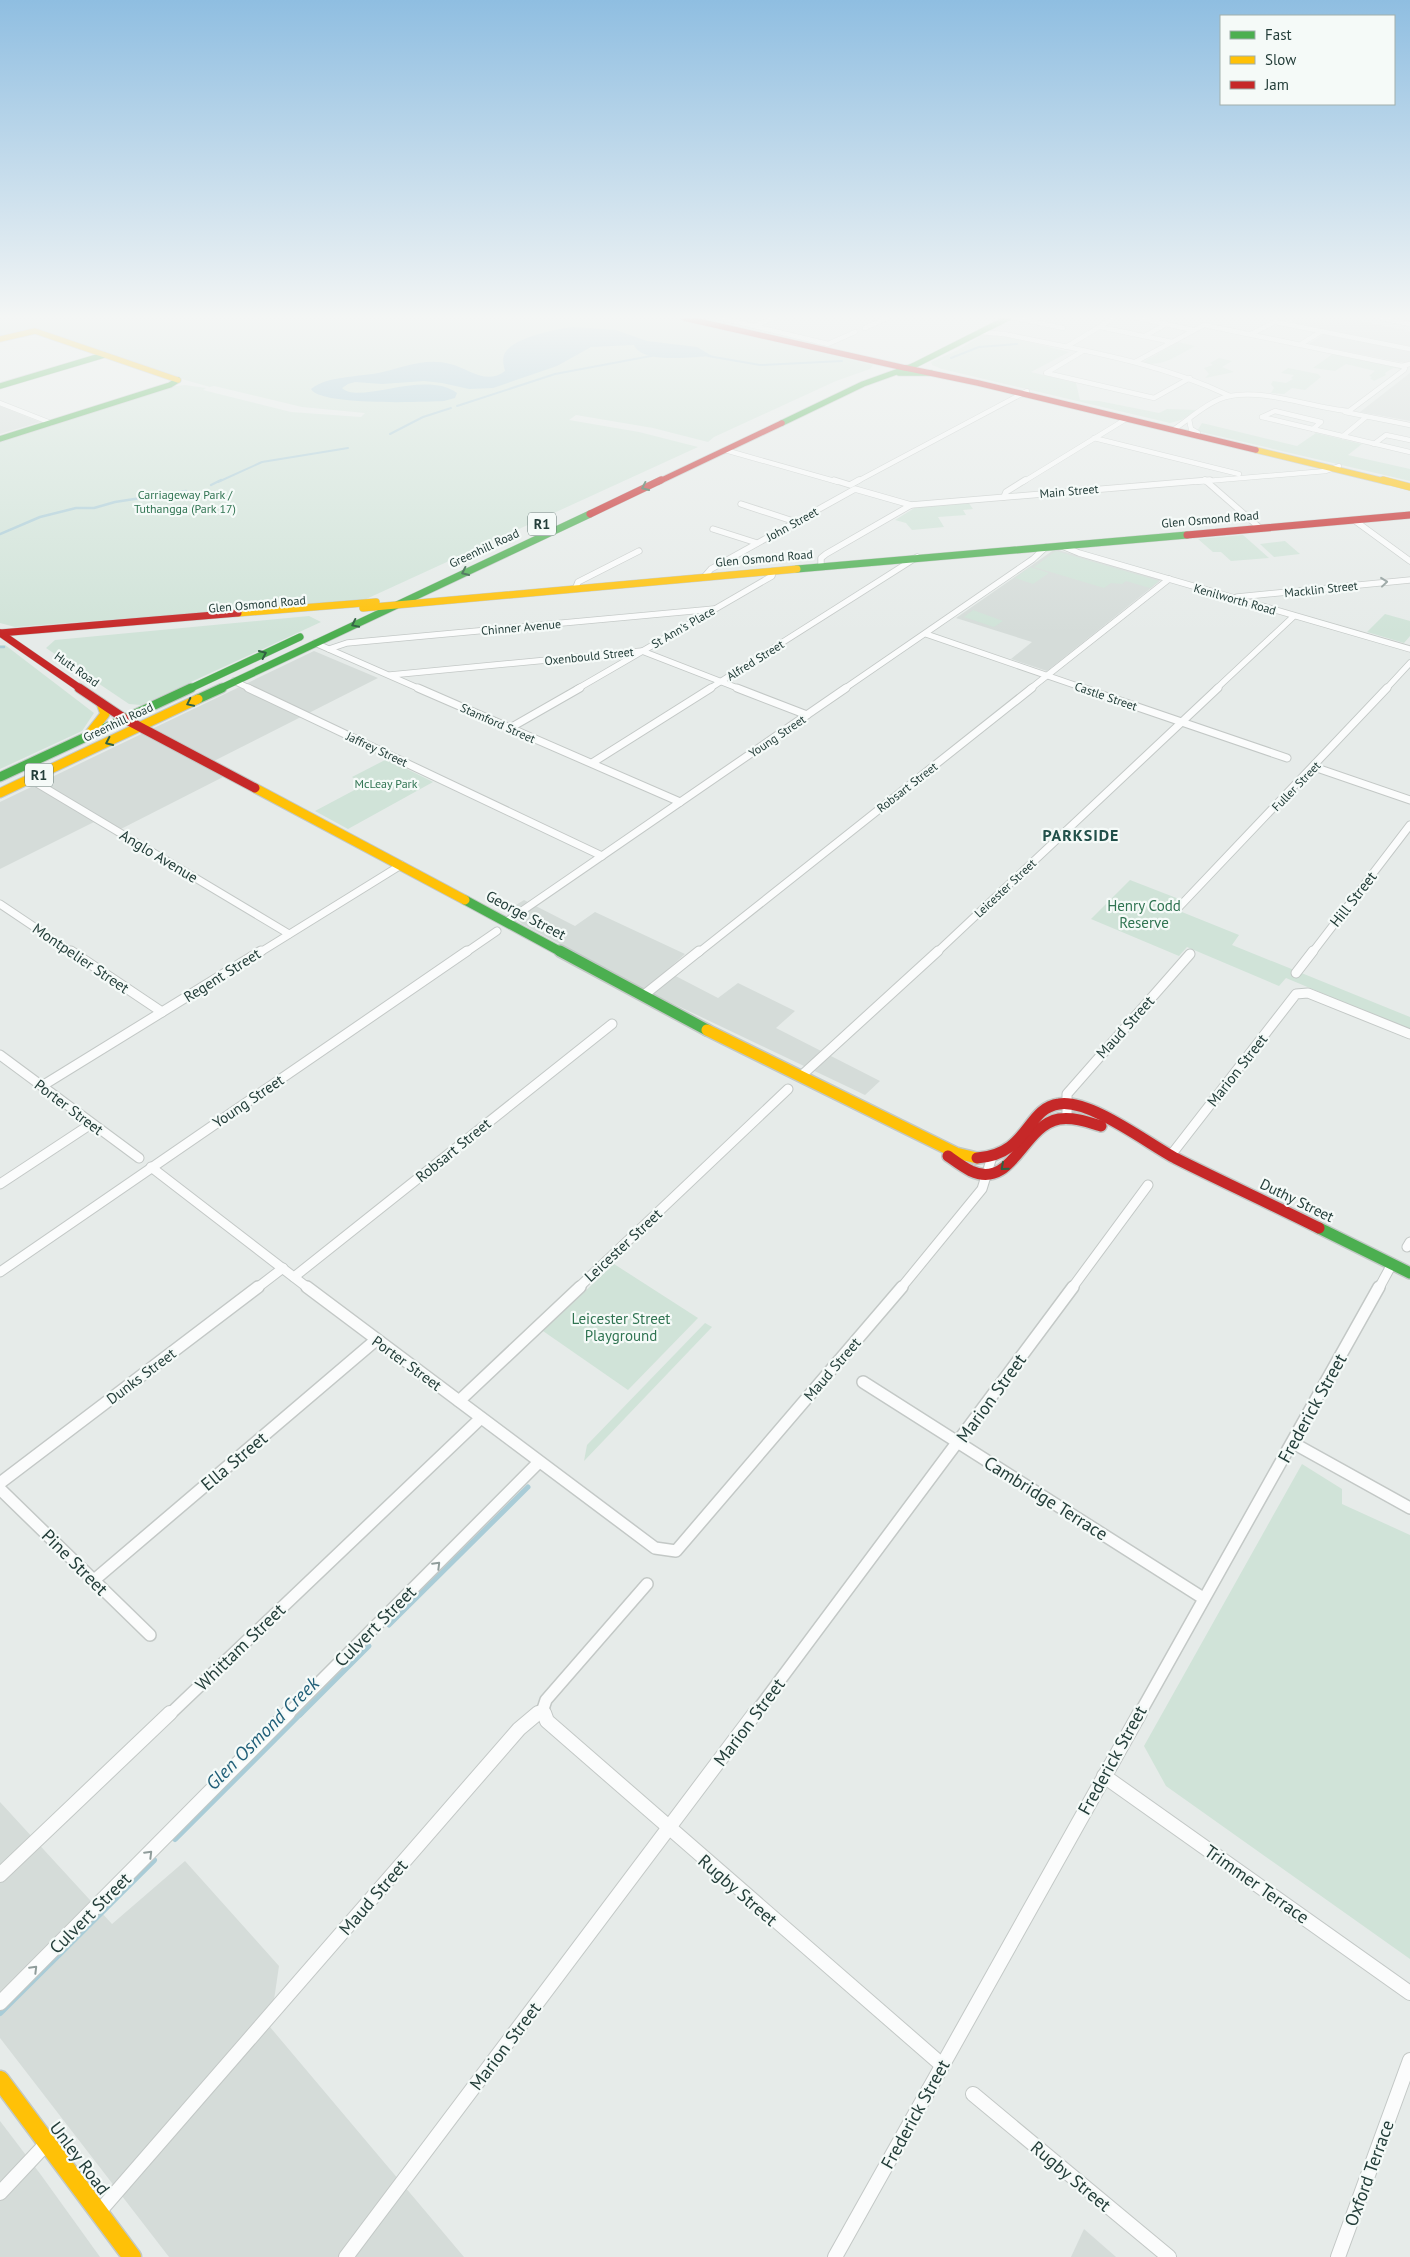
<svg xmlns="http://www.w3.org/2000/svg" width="1410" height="2257" font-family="'PT Sans',sans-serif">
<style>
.built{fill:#d5dcd9}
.green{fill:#d0e3d8}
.water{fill:#a9ccd7}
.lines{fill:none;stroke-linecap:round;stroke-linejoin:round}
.stream-far3{stroke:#a9ccd7;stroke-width:2}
.stream-far2{stroke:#a9ccd7;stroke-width:2.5}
.stream-far1{stroke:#a9ccd7;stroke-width:5}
.stream{stroke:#a9ccd7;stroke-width:6}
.street-far5-casing{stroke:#c3c8c6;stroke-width:5.5}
.street-far4-casing{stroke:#c3c8c6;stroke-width:7}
.street-far3-casing{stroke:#c3c8c6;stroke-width:9}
.street-far2-casing{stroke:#c3c8c6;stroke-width:11}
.street-far1-casing{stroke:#c3c8c6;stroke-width:14}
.street-casing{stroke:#c3c8c6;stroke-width:16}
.fast-far3-casing{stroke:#c2c8c6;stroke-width:7}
.fast-far2-casing{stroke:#c2c8c6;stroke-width:8}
.fast-far1-casing{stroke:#c2c8c6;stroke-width:11}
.fast-casing{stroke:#c2c8c6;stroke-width:14}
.slow-far4-casing{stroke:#c2c8c6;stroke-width:7}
.slow-far3-casing{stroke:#c2c8c6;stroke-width:8}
.slow-far2-casing{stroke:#c2c8c6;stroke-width:11}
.slow-far1-casing{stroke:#c2c8c6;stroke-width:14}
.slow-casing{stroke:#c2c8c6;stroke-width:21}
.jam-far3-casing{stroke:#c2c8c6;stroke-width:7}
.jam-far2-casing{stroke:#c2c8c6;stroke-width:8}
.jam-far1-casing{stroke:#c2c8c6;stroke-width:11}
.jam-casing{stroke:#c2c8c6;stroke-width:14}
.street-far5{stroke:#fbfcfc;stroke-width:4.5}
.street-far4{stroke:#fbfcfc;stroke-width:5.5}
.street-far3{stroke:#fbfcfc;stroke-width:7}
.street-far2{stroke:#fbfcfc;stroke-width:9}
.street-far1{stroke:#fbfcfc;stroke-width:11}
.street{stroke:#fbfcfc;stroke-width:14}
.fast-far3{stroke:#4caf50;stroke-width:5.5}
.fast-far2{stroke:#4caf50;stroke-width:7}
.fast-far1{stroke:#4caf50;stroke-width:9}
.fast{stroke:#4caf50;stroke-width:11}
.slow-far4{stroke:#ffc107;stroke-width:5.5}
.slow-far3{stroke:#ffc107;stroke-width:7}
.slow-far2{stroke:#ffc107;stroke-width:9}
.slow-far1{stroke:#ffc107;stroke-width:11}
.slow{stroke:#ffc107;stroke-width:18}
.jam-far3{stroke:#c62828;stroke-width:5.5}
.jam-far2{stroke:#c62828;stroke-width:7}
.jam-far1{stroke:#c62828;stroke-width:9}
.jam{stroke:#c62828;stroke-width:11}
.oneway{stroke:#306041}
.oneway2{stroke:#909d9b}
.labels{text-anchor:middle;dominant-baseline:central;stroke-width:4.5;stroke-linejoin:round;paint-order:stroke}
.far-street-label{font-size:12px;fill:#243e3a;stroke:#f5faf8}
.far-park-label{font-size:12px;fill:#307452;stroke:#f5faf8}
.shield{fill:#f5faf8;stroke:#637673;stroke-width:1}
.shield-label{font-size:14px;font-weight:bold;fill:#243e3a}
.street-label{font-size:15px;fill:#243e3a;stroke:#f5faf8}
.park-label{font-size:15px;fill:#307452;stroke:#f5faf8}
.far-district-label{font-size:16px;font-weight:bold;letter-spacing:1px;fill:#21504a;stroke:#f5faf8}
.near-street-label{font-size:18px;fill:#243e3a;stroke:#f5faf8}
.near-water-label{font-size:19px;font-style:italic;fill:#205f78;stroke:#f5faf8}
</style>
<rect width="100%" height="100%" fill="#e6ebe9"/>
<g class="built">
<path d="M1293 318H1345L1410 331V364L1309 344 1327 332 1293 325Z"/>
<path d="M1410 373V421L1360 412Z"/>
<path d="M0 406 40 422 0 434Z"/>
<path d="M1055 549 1161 580 1047 671 1011 659 1032 642 956 618Z"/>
<path d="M314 651 378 678 206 765 225 776 113 833 94 822 0 869V802Z"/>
<path d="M524 900 575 926 595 912 685 954 666 971 718 998 738 983 795 1011 776 1028 880 1081 865 1095 655 995 522 924 508 910Z"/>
<path d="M0 1802 112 1924 185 1861 279 1966 270 2027 464 2257H169L0 2038Z"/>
<path d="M0 2121 41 2175 100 2257H0Z"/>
<path d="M1084 2229 1116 2257H1071Z"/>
</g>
<g class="green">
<path d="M0 318H678L873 365 870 369 836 381 714 437 708 442 653 428 576 415 569 420 639 432 698 447 364 600 15 627 0 623V442L65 420 169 388 167 387 185 385 206 388 203 390 291 412 361 417 365 413 302 407 214 386 210 387 178 378 36 329 0 338Z"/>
<path d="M984 334 1014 338 1069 352 1031 372 1076 383 1080 400 1099 401 1159 413 1167 409 1197 410 1181 420 1170 423 942 369 932 365 931 362 958 350Z"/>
<path d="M1178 342 1195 346C1180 354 1160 369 1143 362Z"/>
<path d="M1334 353 1401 368V369L1393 368 1385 373 1386 375 1374 381 1370 378 1372 377 1369 376 1375 371 1346 364 1335 371 1313 368Z"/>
<path d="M1219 358 1232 361 1222 367 1234 372 1205 378 1209 374 1204 368 1213 365 1210 363Z"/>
<path d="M1288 368 1318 374 1321 377 1305 390 1292 388 1284 394 1271 393 1274 388 1271 384 1273 381 1286 383 1293 379 1291 378 1294 375 1281 373Z"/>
<path d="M1202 423 1297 446 1316 433 1362 444 1348 455 1410 469V481L1197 431Z"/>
<path d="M968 502 973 509 963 510 966 515 938 517 944 527 912 530 906 523 895 520 916 507Z"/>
<path d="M1243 535 1269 558 1231 561 1221 552H1213L1198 539Z"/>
<path d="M1285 541 1300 554 1274 557 1260 544Z"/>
<path d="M1056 551 1159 581 1150 588 1126 581 1122 584 1111 583 1104 588 1034 567Z"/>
<path d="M1030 567 1049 573 1033 584 1015 578Z"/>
<path d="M973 610 1003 621 994 627 964 617Z"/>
<path d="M1385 614 1410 621V636L1404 643 1367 632Z"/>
<path d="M309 616 321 622 141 705 129 704 46 648 55 640Z"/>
<path d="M0 645H5L94 713 82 731 0 769Z"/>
<path d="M387 759 433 782 348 829 315 811 364 785 352 777Z"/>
<path d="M1130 880 1179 899 1172 908 1239 935 1232 945 1410 1017V1030L1286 978 1279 986 1187 947 1179 956 1091 919Z"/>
<path d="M614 1264 698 1318 628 1390 543 1331Z"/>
<path d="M705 1323 712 1327 584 1461 587 1445Z"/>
<path d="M1302 1464 1342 1489V1504L1410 1535V1959L1166 1786 1144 1746Z"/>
</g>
<path class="water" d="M573 327 616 330 647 341 697 347 712 356C692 357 642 364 634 345L591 347 557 366 493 388 469 389 442 383 424 381 382 384 355 382 348 384 342 388C359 405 425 369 457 393L455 398 444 401C423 402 320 406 311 389 327 376 358 377 378 373 402 368 425 357 450 364 468 368 486 386 505 371 504 367 502 360 504 355 510 338 556 329 573 327Z"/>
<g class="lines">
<g class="stream-far3">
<path d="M708 356 760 365 842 361"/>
<path d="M951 358 979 347 1017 344"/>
<path d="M457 406 555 374 656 355"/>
<path d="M390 434 423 417 451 408"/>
<path d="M218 482 262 462 348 448"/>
</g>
<g class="stream-far2">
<path d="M211 485 221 480"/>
<path d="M0 534 40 517 76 508H94L115 502 186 491"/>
<path d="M0 647H4"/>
</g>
<g class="stream-far1">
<path d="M389 1625 528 1487"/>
<path d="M300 1715 369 1646"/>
</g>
<g class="stream">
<path d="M175 1839 301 1713"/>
<path d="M0 2013 154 1860"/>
</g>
<defs>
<g id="street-far5">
<path d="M721 318 828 344 855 332"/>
<path d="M1016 318 1063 328"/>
<path d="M1138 318 1193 330"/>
<path d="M1381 318 1410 324"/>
<path d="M754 326 774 318"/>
<path d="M1100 327 1172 342"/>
<path d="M865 328 887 318"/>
<path d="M980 332 1004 334C1081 350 1158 362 1230 396"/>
<path d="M1251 334 1275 322 1410 349"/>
<path d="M1145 336 1166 324"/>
<path d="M1301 344 1322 331"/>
<path d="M1066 347 1114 318"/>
<path d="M1083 351 1046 373 1154 398 1190 378"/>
<path d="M1135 362 1204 325 1402 366"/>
<path d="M0 403 51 423"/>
<path d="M1345 412 1410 425"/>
<path d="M1262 417 1410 452"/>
<path d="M1262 417 1275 411 1321 422 1313 429"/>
<path d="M1189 419 1191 429 1198 433"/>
<path d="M1173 430C1190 419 1209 400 1230 396 1266 389 1312 408 1349 411L1404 370 1405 368 1402 366 1410 364"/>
<path d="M1343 436 1366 417"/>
<path d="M1094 438 1239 474"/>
<path d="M1374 444 1386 435 1410 440"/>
<path d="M725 450 838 482"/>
<path d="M1204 480 1206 482"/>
<path d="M856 482 1027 391"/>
<path d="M1023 482 1126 419"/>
<path d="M1195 482 1326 471 1339 466"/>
</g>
<g id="street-far4">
<path d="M834 480 850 485 859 480"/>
<path d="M1205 480 1260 528"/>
<path d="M1004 497 1006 492 1025 480"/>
<path d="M741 504 796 522"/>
<path d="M1354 520 1410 561"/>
<path d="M713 529 757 543"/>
<path d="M1062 546 1079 553 1410 649"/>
<path d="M821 566V558L826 554 911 505 1210 480"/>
<path d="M704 577 711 569 855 489 911 505"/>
<path d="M576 587 578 582 639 551"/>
<path d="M1237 597 1410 580"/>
<path d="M926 634 1086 689"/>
<path d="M315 643 420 689"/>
<path d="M329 649 347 643 714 609"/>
<path d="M390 675 642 651 740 689"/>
<path d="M234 681 251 689"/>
<path d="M577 689 772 576 773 571"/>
<path d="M709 689 917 557"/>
<path d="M844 689 1033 559 1046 547"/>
<path d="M1030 689 1169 579"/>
<path d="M1216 689 1294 616"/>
<path d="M1386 689 1410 663"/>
</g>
<g id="street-far3">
<path d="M248 688 602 856"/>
<path d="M418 688 680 802"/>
<path d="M737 688 807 715"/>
<path d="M1082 688 1287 758"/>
<path d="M510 728 580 688"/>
<path d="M592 763 711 688"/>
<path d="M1314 767 1410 800"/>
<path d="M30 779 289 934"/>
<path d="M0 904 73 953"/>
<path d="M1179 907 1387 688"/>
<path d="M506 922 846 688"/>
<path d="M259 953 401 865"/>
<path d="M465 953 497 931"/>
<path d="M698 953 1032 688"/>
<path d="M936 953 1218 688"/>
<path d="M1312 953 1410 825"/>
</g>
<g id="street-far2">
<path d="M71 951 162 1012"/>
<path d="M1296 973 1313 951"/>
<path d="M644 995 699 951"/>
<path d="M0 1055 139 1158"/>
<path d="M801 1076 938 951"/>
<path d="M42 1086 261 951"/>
<path d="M1067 1117V1094L1190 954"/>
<path d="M1171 1155 1296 994 1308 993 1410 1034"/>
<path d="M151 1167 308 1288"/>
<path d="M0 1184 91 1124"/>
<path d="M1407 1247 1410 1242"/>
<path d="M0 1272 467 951"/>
<path d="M294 1277 612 1024"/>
<path d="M257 1288 283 1268"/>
<path d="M578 1288 788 1089"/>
<path d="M901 1288 982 1189 991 1160"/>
<path d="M1072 1288 1148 1185"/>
<path d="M1379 1288 1392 1264"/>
</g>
<g id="street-far1">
<path d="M307 1287 655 1548 676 1551 902 1287"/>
<path d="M863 1382 1203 1598"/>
<path d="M459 1401 580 1287"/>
<path d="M1293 1443 1410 1508"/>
<path d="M0 1483 258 1287"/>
<path d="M0 1489 150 1635"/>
<path d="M93 1581 376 1340"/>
<path d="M543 1709 545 1715"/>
<path d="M169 1715 481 1418"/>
<path d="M287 1715 539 1462"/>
<path d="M536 1715 543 1709 546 1700 647 1584"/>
<path d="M754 1715 1073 1287"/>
<path d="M1139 1715 1379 1287"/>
</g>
<g id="street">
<path d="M544 1713 547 1721 942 2065"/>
<path d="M1104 1776 1410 1993"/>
<path d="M0 1875 170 1713"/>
<path d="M0 2003 288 1713"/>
<path d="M973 2094 1169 2257"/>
<path d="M0 2193 47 2143"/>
<path d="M99 2212 519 1729 538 1713"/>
<path d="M346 2257 755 1713"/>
<path d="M835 2257 1140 1713"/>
<path d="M1338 2257 1410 2060"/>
</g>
<g id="fast-far3">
<path d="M913 366 1008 318"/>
<path d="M899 373H931"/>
<path d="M0 386 104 355"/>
<path d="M782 423 863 384 913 366"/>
<path d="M0 439 170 385 178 380"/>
</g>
<g id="fast-far2">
<path d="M797 569 1187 535"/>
<path d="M189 689 300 637"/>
<path d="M219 689 590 514"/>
</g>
<g id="fast-far1">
<path d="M198 699 222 688"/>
<path d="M0 777 191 688"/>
<path d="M465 900 563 953"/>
</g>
<g id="fast">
<path d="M560 951 707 1030"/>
<path d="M1319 1228 1410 1273"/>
</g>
<g id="slow-far4">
<path d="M0 339 35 331 178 380"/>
<path d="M1256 450 1388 482"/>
</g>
<g id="slow-far3">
<path d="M1383 480 1410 487"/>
<path d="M363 608 797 569"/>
<path d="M238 613 376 602"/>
</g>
<g id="slow-far2">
<path d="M90 733 105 714 101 703"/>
<path d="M255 788 465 900"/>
<path d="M0 793 198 699"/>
</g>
<path id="slow-far1" d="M707 1030 956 1153 977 1158"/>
<path id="slow" d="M0 2080 132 2257"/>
<g id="jam-far3">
<path d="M684 318 905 368"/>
<path d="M906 368 978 383 1256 450"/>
<path d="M658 482 782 423"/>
</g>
<g id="jam-far2">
<path d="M590 514 661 480"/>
<path d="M1187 535 1410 515"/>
<path d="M0 633 81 689"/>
<path d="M0 633 238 613"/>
</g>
<path id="jam-far1" d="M79 688 125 719 255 788"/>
<g id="jam">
<path d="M948 1156C955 1161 963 1167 971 1171 1013 1190 1022 1126 1059 1119 1074 1117 1088 1122 1101 1126"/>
<path d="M977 1158C1029 1155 1026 1108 1059 1104 1090 1099 1147 1143 1175 1158 1223 1182 1271 1204 1319 1228"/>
</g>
</defs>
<use href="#street-far5" class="street-far5-casing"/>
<use href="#street-far4" class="street-far4-casing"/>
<use href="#street-far3" class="street-far3-casing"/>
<use href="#street-far2" class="street-far2-casing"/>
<use href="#street-far1" class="street-far1-casing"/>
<use href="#street" class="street-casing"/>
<use href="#fast-far3" class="fast-far3-casing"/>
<use href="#fast-far2" class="fast-far2-casing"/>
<use href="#fast-far1" class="fast-far1-casing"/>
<use href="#fast" class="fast-casing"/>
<use href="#slow-far4" class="slow-far4-casing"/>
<use href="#slow-far3" class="slow-far3-casing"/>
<use href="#slow-far2" class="slow-far2-casing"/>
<use href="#slow-far1" class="slow-far1-casing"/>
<use href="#slow" class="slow-casing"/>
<use href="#jam-far3" class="jam-far3-casing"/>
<use href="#jam-far2" class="jam-far2-casing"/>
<use href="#jam-far1" class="jam-far1-casing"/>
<use href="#jam" class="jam-casing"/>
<use href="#street-far5" class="street-far5"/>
<use href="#street-far4" class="street-far4"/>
<use href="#street-far3" class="street-far3"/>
<use href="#street-far2" class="street-far2"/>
<use href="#street-far1" class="street-far1"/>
<use href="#street" class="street"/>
<use href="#fast-far3" class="fast-far3"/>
<use href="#fast-far2" class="fast-far2"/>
<use href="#fast-far1" class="fast-far1"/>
<use href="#fast" class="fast"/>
<use href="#slow-far4" class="slow-far4"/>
<use href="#slow-far3" class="slow-far3"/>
<use href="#slow-far2" class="slow-far2"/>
<use href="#slow-far1" class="slow-far1"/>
<use href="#slow" class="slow"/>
<use href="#jam-far3" class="jam-far3"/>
<use href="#jam-far2" class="jam-far2"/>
<use href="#jam-far1" class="jam-far1"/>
<use href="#jam" class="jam"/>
</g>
<defs><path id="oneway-chevron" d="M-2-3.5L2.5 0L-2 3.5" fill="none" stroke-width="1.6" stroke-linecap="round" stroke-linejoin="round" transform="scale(1.25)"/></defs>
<g class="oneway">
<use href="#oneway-chevron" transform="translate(645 487) rotate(155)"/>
<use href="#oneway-chevron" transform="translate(465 572) rotate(155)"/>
<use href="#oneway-chevron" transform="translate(355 624) rotate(154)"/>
<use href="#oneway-chevron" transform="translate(263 654) rotate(-25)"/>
<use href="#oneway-chevron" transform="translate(190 703) rotate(154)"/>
<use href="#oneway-chevron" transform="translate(109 742) rotate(155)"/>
<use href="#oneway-chevron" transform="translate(1004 1167) rotate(139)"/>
</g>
<g class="oneway2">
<use href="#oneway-chevron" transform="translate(1384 582) rotate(-6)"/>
<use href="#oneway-chevron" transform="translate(437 1565) rotate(-45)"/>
<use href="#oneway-chevron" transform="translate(149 1854) rotate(-45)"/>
<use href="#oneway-chevron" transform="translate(34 1969) rotate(-45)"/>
</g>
<linearGradient id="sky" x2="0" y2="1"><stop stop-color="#8fbee1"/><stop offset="0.5" stop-color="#f4f6f5"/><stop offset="1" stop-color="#f4f6f5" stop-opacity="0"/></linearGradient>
<rect width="1410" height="634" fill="url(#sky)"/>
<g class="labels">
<g class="far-street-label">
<text transform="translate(1069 491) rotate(-5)">Main Street</text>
<text transform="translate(1210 519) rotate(-5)">Glen Osmond Road</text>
<text transform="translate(792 524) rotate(-29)">John Street</text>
<text transform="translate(484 548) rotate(-25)">Greenhill Road</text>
<text transform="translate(764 558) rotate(-5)">Glen Osmond Road</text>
<text transform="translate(1321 589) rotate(-6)">Macklin Street</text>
<text transform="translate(1235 599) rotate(16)">Kenilworth Road</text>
<text transform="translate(257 604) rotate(-5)">Glen Osmond Road</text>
<text transform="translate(521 627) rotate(-5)">Chinner Avenue</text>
<text transform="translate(683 627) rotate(-30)">St Ann's Place</text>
<text transform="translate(589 656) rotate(-6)">Oxenbould Street</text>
<text transform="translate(755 660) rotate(-32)">Alfred Street</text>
<text transform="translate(77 669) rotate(35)">Hutt Road</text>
<text transform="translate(1106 696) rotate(19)">Castle Street</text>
<text transform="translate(118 722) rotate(-25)">Greenhill Road</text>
<text transform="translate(498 723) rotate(24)">Stamford Street</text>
<text transform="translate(777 736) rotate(-34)">Young Street</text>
<text transform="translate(377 749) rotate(25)">Jaffrey Street</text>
<text transform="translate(1296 786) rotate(-46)">Fuller Street</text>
<text transform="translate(907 787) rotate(-38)">Robsart Street</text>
<text transform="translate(1005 888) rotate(-43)">Leicester Street</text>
</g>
<g class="far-park-label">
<text x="185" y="494">Carriageway Park /<tspan x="185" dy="14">Tuthangga (Park 17)</tspan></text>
<text x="386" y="783">McLeay Park</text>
</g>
<g class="shield">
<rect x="528" y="512.5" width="28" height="23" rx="4"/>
<rect x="25" y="763.5" width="28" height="23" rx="4"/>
</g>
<g class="shield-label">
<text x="542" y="524">R1</text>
<text x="39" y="775">R1</text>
</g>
<g class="street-label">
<text transform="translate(159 856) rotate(31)">Anglo Avenue</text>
<text transform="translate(1353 899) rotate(-52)">Hill Street</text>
<text transform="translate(526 915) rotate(28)">George Street</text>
<text transform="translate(81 958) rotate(34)">Montpelier Street</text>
<text transform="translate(222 975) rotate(-32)">Regent Street</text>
<text transform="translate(1125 1027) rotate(-48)">Maud Street</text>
<text transform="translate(1237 1070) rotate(-52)">Marion Street</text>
<text transform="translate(248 1101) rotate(-34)">Young Street</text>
<text transform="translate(69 1107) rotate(37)">Porter Street</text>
<text transform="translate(453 1150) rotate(-39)">Robsart Street</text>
<text transform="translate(1297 1200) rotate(26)">Duthy Street</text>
<text transform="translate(623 1245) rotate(-43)">Leicester Street</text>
<text transform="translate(407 1363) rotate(36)">Porter Street</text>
<text transform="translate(832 1369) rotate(-49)">Maud Street</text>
<text transform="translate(141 1376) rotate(-37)">Dunks Street</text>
</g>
<g class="park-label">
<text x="1144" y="905">Henry Codd<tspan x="1144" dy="17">Reserve</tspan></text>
<text x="621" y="1318">Leicester Street<tspan x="621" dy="17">Playground</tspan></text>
</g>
<g class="far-district-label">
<text x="1081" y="835">PARKSIDE</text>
</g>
<g class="near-street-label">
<text transform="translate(991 1398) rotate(-54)">Marion Street</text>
<text transform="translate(1312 1408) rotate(-61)">Frederick Street</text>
<text transform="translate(234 1461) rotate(-40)">Ella Street</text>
<text transform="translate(1046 1498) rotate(32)">Cambridge Terrace</text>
<text transform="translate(75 1562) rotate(45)">Pine Street</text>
<text transform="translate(375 1626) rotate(-45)">Culvert Street</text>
<text transform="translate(240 1647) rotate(-44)">Whittam Street</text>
<text transform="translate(749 1722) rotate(-53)">Marion Street</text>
<text transform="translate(1112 1760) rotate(-61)">Frederick Street</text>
<text transform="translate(1257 1884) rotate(35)">Trimmer Terrace</text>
<text transform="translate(738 1890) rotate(41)">Rugby Street</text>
<text transform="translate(373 1897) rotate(-49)">Maud Street</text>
<text transform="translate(90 1913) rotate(-45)">Culvert Street</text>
<text transform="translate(505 2046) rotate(-53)">Marion Street</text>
<text transform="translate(915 2114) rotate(-61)">Frederick Street</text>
<text transform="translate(80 2158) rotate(53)">Unley Road</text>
<text transform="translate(1369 2173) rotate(-70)">Oxford Terrace</text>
<text transform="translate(1071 2176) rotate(40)">Rugby Street</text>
</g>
<g class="near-water-label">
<text transform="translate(262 1733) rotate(-45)">Glen Osmond Creek</text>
</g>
</g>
<rect x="1220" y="15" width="175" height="90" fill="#f5faf8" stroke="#a1afac"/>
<rect x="1230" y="31" width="25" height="8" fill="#4caf50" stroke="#a1afac"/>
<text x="1265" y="40" font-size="15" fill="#243e3a">Fast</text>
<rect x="1230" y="56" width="25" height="8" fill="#ffc107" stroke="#a1afac"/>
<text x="1265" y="65" font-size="15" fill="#243e3a">Slow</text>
<rect x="1230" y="81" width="25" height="8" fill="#c62828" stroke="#a1afac"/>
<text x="1265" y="90" font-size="15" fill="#243e3a">Jam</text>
</svg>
